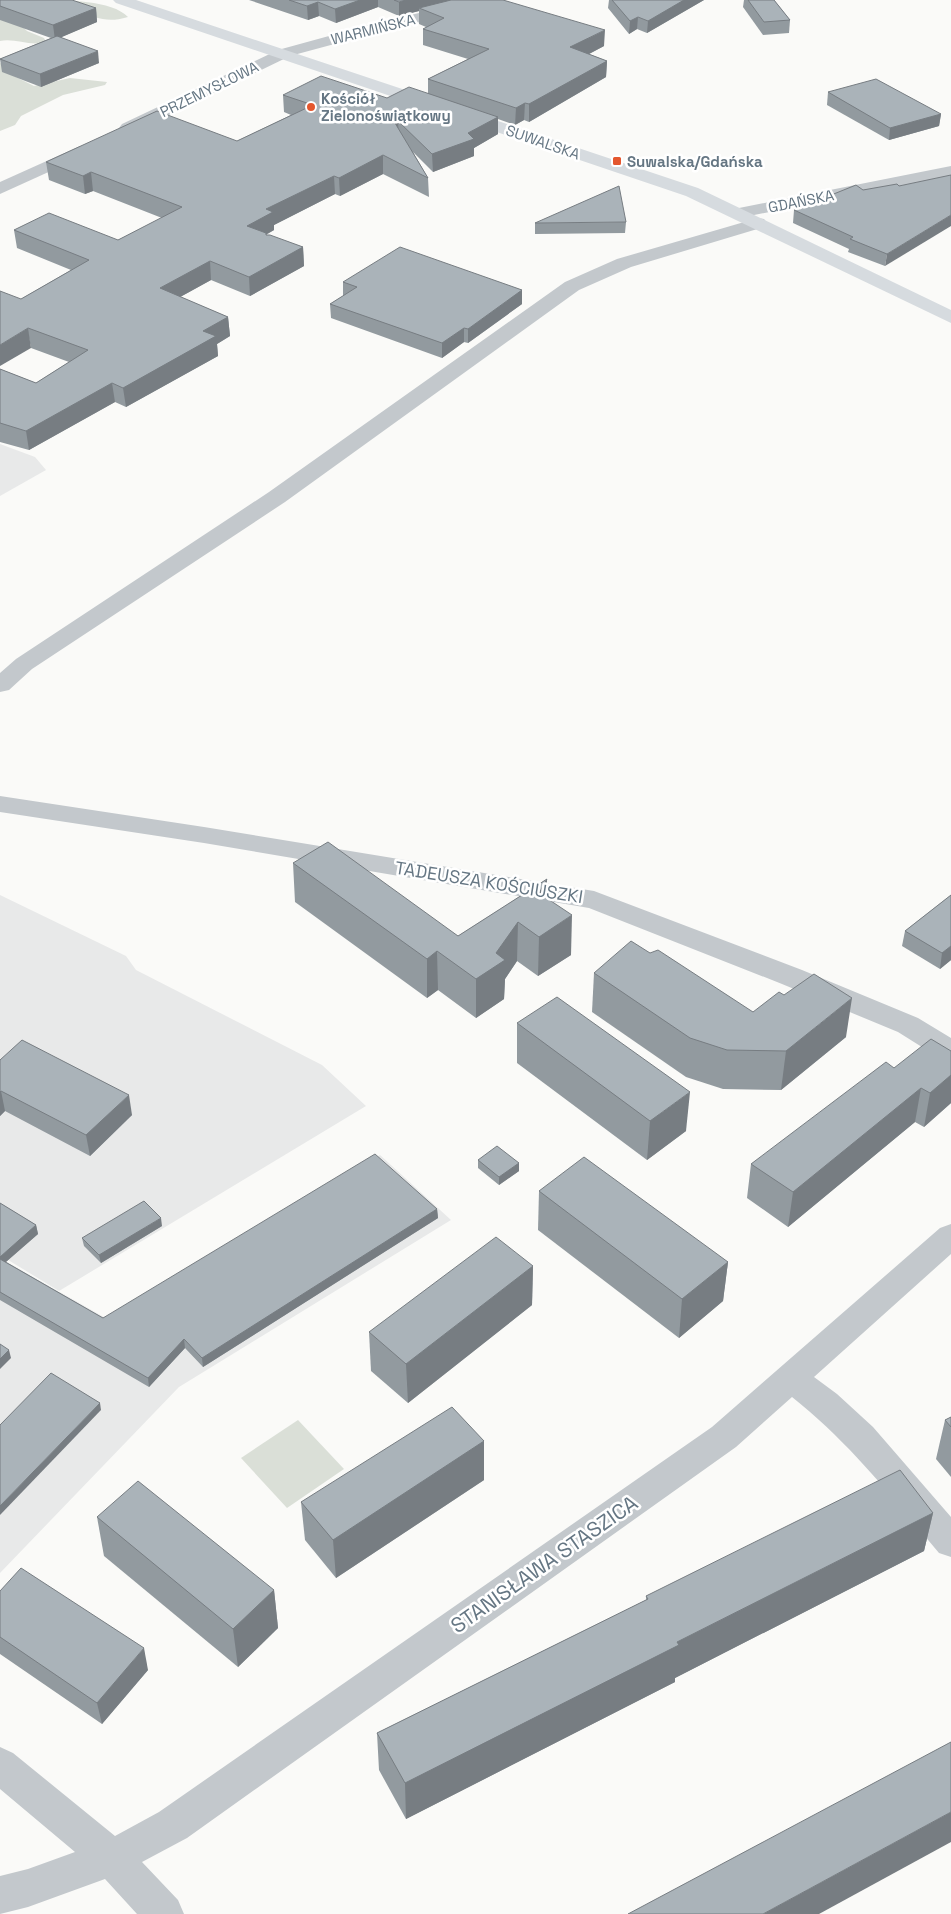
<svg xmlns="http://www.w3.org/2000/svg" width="951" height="1914" font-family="'Space Grotesk',sans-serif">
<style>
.built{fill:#e8e9e9}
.green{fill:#dadfd7}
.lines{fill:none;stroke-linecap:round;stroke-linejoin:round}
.street{fill:#c3c8cc;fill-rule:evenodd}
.secondary{fill:#d6dbdf;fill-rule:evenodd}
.wall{fill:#929a9f}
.shaded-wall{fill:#777d82}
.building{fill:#aab3b9;stroke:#777d82}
.poi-dot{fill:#e4572e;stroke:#fff;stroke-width:2}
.labels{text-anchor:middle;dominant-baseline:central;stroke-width:5;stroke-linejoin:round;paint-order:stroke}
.far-street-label{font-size:15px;fill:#657683;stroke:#fff}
.far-poi-label{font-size:15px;font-weight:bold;fill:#657683;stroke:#fff;text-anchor:start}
.street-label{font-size:18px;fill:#657683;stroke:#fff}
.near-street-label{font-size:21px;fill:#657683;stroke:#fff}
</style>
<rect width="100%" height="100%" fill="#fafaf8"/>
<g class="built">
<path d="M0 444 35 457 46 470 0 496Z"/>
<path d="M0 895 126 956 136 970 322 1065 366 1106 59 1291 0 1255Z"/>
<path d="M380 1155 451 1220 179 1387 0 1573V1258L109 1320Z"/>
</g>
<g class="green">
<path d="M40 0C66 0 112 0 128 17 104 24 98 16 77 13 66 12 34 23 22 26L27 31 44 38 46 42C30 47 16 38 0 41V18Z"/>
<path d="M0 63 6 66 8 73 34 86 70 78 107 82 105 85 63 95 21 116 15 125 0 131Z"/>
<path d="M298 1420 344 1469 287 1508 241 1458Z"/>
</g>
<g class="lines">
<g class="street">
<path d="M473 0H501L498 3 379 32 290 56 134 132H122L119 128 122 124 278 50 369 25Z"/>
<path d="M80 146 86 147 89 151 86 155 0 194V182Z"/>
<path d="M951 166V176L739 218 733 217 730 213 733 209 739 208Z"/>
<path d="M758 218 764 219 767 223 764 227 631 267 579 290 285 502 32 669 9 690 0 692V673L16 659 269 492 565 282 617 259Z"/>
<path d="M0 796 204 827 594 891 802 970 918 1018 951 1038V1062L941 1059 898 1032 782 984 589 908 204 843 0 812Z"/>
<path d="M951 1224V1254L814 1377 837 1394 873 1427 951 1517V1557L939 1553C892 1497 849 1442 792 1397L736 1447 187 1838 142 1862 178 1900 184 1914H137L105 1879 28 1907 0 1914V1876L28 1869 75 1852 0 1789V1747L13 1753 115 1836 159 1812 712 1427 940 1228Z"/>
</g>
<path class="secondary" d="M113 0H136L698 188 951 310V323L686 196 116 3Z"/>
</g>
<g class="wall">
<path d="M0 0 96 8 97 22 61 37 99 63 41 87 2 72 0 59 51 38 0 20Z"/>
<path d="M249 0H503L604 46 589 54 607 61 606 77 529 122 524 120 515 125 498 119V134L474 148V156L433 172 413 152 428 178 429 197 383 174 340 196 335 194 274 225V230L266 235 303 247 304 266 250 296 211 280 180 297 228 317 230 336 217 344 218 356 126 407 115 402 29 450 0 442V369L36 383 69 362 31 348 21 299 71 270 17 248 14 230 118 240 162 218 93 191 85 194 49 180 46 162 237 141 291 115 284 112 283 95 387 98 428 93V79L468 59 423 45V29L426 27 419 24V11L399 16 378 7 336 23 319 16 308 20Z"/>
<path d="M609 0H704L647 33 637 29 629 34 608 8Z"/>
<path d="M744 0H774L790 20 789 33 763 35 743 7Z"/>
<path d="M828 92 941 114 939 126 889 140 827 105Z"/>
<path d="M899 186 885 266 848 252 849 249 793 223 794 210 863 190Z"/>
<path d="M626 222 625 233 535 234V223Z"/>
<path d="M343 282 522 290V304L468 343 464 342 442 358 331 318 330 304 343 296Z"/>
<path d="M293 863 458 936 547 879V899L571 955 538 976 517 961 505 979 504 999 476 1018 438 990 427 998 295 902Z"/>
<path d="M951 895V960L940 969 902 946 905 931Z"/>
<path d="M594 973 753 1012 846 1037 781 1090 723 1089 686 1077 592 1012Z"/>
<path d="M517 1023 686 1131 647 1160 517 1063Z"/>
<path d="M951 1051V1103L924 1127 915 1122 788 1227 747 1198 751 1164 894 1068Z"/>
<path d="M0 1060 132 1115 90 1156 5 1111 0 1116Z"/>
<path d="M478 1160 519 1163V1171L499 1185 478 1168Z"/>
<path d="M539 1191 728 1262 723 1301 679 1338 538 1230Z"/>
<path d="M0 1203 36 1225 38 1234 6 1262 103 1318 437 1209 438 1218 203 1367 185 1348 149 1387 0 1300Z"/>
<path d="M162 1226 101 1263 84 1246 82 1238Z"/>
<path d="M533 1266 532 1305 408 1403 371 1371 369 1332Z"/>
<path d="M951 1417V1477L936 1459 945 1420Z"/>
<path d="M484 1441V1480L336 1578 305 1540 301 1502Z"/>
<path d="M933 1513 924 1551 675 1678V1682L406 1819 379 1770 377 1733 646 1600V1596Z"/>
<path d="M97 1517 274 1590 278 1628 238 1667 104 1556Z"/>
<path d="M0 1591 148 1670 102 1724 0 1654Z"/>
</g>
<g class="shaded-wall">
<path d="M360 0H378V7L336 23 335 9Z"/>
<path d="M406 0H455L419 8V11L399 16V2Z"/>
<path d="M684 0H704L647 33 648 21Z"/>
<path d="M318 2 319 16 308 20 307 6Z"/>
<path d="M96 8 97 22 55 40 53 25Z"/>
<path d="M638 17 637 29 629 34 630 21Z"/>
<path d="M605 30 604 46 570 64V47Z"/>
<path d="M98 51 99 63 41 87 40 74Z"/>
<path d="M607 61 606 77 529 122V104Z"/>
<path d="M525 103 524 120 515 125 516 108Z"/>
<path d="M941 114 939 126 889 140 890 128Z"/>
<path d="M498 117V134L474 148V156L433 172 432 154 468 133Z"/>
<path d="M398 121 399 139 395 123Z"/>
<path d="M383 155V174L340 196 339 178Z"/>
<path d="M91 172 93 191 85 194 83 176Z"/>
<path d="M334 176 335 194 274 225V230L248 244 247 226 266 209Z"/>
<path d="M951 215V226L885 266 887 254Z"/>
<path d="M303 247 304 266 250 296 249 277Z"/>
<path d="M210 261 211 280 162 307 160 288Z"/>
<path d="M522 290V304L468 343V329Z"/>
<path d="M228 317 230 336 217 344 218 356 126 407 123 388 203 331Z"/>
<path d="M28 328 31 348 0 366V345Z"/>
<path d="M464 328V342L442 358V343Z"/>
<path d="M112 383 115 402 29 450 26 431Z"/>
<path d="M547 879 546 918 539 893Z"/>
<path d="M572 915 571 955 538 976 539 937Z"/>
<path d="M518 922 517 961 505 979 504 999 476 1018V979Z"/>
<path d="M951 946V960L940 969 942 953Z"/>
<path d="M437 951 438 990 427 998V959Z"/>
<path d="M852 998 846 1037 781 1090 786 1051Z"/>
<path d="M951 1075V1103L924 1127 930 1093Z"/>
<path d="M921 1088 915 1122 788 1227 793 1192Z"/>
<path d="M1 1091 5 1111 0 1116V1092Z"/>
<path d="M690 1092 686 1131 647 1160 650 1121Z"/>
<path d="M129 1095 132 1115 90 1156 86 1135Z"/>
<path d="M519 1163V1171L499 1185V1177Z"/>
<path d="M437 1209 438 1218 203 1367 202 1358Z"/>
<path d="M161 1218 162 1226 101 1263 99 1255Z"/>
<path d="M36 1225 38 1234 0 1267V1257Z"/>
<path d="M728 1262 723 1301 679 1338 682 1299Z"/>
<path d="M533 1266 532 1305 408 1403 406 1364Z"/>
<path d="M184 1339 185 1348 149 1387 148 1378Z"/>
<path d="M9 1350 11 1358 0 1369V1359Z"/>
<path d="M100 1403 101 1410 0 1515V1506Z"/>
<path d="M484 1441V1480L336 1578 333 1540Z"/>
<path d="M933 1513 924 1551 675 1678V1682L406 1819 405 1783 677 1642Z"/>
<path d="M274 1590 278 1628 238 1667 233 1629Z"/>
<path d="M144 1648 148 1670 102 1724 97 1703Z"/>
<path d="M951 1812V1842L819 1914H763Z"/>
</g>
<g class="building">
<path d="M0 0H72L96 8 53 25 0 6Z"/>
<path d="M289 0H360L335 9 318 2 307 6Z"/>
<path d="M394 0H406L399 2Z"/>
<path d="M451 0H503L605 30 570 47 607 61 529 104 525 103 516 108 428 79 489 49 423 29 444 18 419 8Z"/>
<path d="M612 0H684L648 21 638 17 630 21Z"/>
<path d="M748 0H774L790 20 764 22Z"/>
<path d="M57 36 98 51 40 74 0 59Z"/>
<path d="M321 76 387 98 409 87 498 117 468 133 474 139 432 154 398 121 395 123 428 178 383 155 339 178 334 176 266 209 273 212 247 226 266 233V235H270L303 247 249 277 210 261 160 288 228 317 203 331 216 336 123 388 112 383 26 431 0 423V369L36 383 88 350 28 328 0 345V291L21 299 89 260 14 230 49 213 118 240 182 207 91 172 83 176 46 162 157 111 237 141 313 105 283 95Z"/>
<path d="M876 79 941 114 890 128 828 92Z"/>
<path d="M951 175V215L887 254 850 239 853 237 794 210 856 185 863 190 897 184 899 186Z"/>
<path d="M619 186 626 222 535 223Z"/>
<path d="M400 247 522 290 468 329 464 328 442 343 330 304 357 287 343 282Z"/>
<path d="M328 842 458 936 547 879 539 893 572 915 539 937 518 922 496 953 505 960 476 979 437 951 427 959 293 863Z"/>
<path d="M951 895V946L942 953 905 931Z"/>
<path d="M631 941 650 953 658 950 753 1012 779 992 784 995 814 974 852 998 786 1051 727 1050 690 1038 594 973Z"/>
<path d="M557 997 690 1092 650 1121 517 1023Z"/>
<path d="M931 1039 951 1051V1075L930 1093 921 1088 793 1192 751 1164 886 1062 894 1068Z"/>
<path d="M22 1040 129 1095 86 1135 1 1091 0 1092V1060Z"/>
<path d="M497 1146 519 1163 499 1177 478 1160Z"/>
<path d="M375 1154 437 1209 202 1358 184 1339 148 1378 0 1292V1259L103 1318Z"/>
<path d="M584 1157 728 1262 682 1299 539 1191Z"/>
<path d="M144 1201 161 1218 99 1255 82 1238Z"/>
<path d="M0 1203 36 1225 0 1257Z"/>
<path d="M496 1237 533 1266 406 1364 369 1332Z"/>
<path d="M0 1344 9 1350 0 1359Z"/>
<path d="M51 1373 100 1403 0 1506V1425Z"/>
<path d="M452 1407 484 1441 333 1540 301 1502Z"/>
<path d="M951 1417V1427L945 1420Z"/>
<path d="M900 1470 933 1513 677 1642 679 1645 405 1783 377 1733 648 1599 646 1596Z"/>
<path d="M138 1481 274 1590 233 1629 97 1517Z"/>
<path d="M21 1568 144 1648 97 1703 0 1637V1591Z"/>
<path d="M951 1742V1812L763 1914H628Z"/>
</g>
<g class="poi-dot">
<circle cx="311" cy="107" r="5"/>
<rect x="612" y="156" width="10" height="10" rx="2.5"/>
</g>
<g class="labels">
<g class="far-street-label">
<text transform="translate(373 29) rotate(-14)">WARMIŃSKA</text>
<text transform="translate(209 89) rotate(-26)">PRZEMYSŁOWA</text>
<text transform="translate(543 142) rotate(19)">SUWALSKA</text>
<text transform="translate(801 201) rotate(-11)">GDAŃSKA</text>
</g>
<g class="far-poi-label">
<text x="321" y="98">Kościół<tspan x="321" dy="17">Zielonoświątkowy</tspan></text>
<text x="627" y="161">Suwalska/Gdańska</text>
</g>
<g class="street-label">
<text transform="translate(489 882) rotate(9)">TADEUSZA KOŚCIUSZKI</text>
</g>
<g class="near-street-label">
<text transform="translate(544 1564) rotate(-35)">STANISŁAWA STASZICA</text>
</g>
</g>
</svg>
